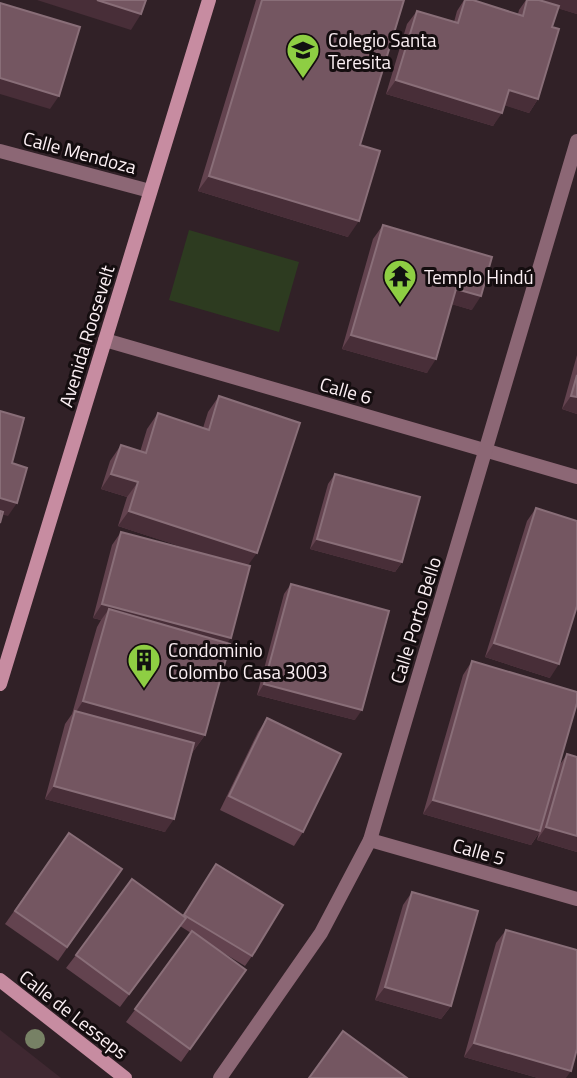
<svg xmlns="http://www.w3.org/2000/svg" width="577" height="1078" font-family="'Titillium Web',sans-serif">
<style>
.built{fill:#3f2831}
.green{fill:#2d3b20}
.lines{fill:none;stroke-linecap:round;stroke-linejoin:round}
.street{stroke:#8c6775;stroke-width:14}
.secondary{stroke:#c78ca1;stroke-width:14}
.tree{fill:#778165}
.wall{fill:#63434f}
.shaded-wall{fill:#482e38}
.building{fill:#745661;stroke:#896e78;stroke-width:2}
.labels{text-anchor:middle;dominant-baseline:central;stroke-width:6;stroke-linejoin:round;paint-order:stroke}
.poi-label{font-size:19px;fill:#fcf0f4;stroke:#140d0f;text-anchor:start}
.street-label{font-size:19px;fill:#fcf0f4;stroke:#140d0f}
</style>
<rect width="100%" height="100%" fill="#312127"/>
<path class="built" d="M0 1030 61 1078H0Z"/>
<path class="green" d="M189 230 299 262 279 332 169 300Z"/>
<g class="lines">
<g class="street">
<path d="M0 151 150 191"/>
<path d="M105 340 577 477"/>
<path d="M370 840 577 899"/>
<path d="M220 1078 321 933 370 840 577 141"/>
</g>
<g class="secondary">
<path d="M0 684 209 0"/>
<path d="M0 980 125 1078"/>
</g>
</g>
<circle class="tree" cx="35" cy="1039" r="10"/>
<g class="wall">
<path d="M256 0H404L360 145 348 237 198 191Z"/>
<path d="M464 0H473L518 14 519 10 526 0H577V14L558 8 552 27 538 99 529 113 505 105 493 126 386 94 407 24 417 11 454 22 457 11Z"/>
<path d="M383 225 472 310 452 304 427 373 342 349 373 239Z"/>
<path d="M577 355V414L562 409Z"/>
<path d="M219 396 248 566 227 643 205 735 192 753 165 832 45 799 65 724 72 714 97 627 101 620 93 618 112 545 121 532 192 550 118 526 127 497 101 489 110 461 121 445 140 452 147 429 158 413 203 428 208 412Z"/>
<path d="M335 474 402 562 395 572 310 549 328 484Z"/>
<path d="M536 508 550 678 485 657 527 521Z"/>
<path d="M291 584 355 720 257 695 284 594Z"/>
<path d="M472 661 559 766 567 754 577 757V852L537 840 539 833 531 845 423 814 463 675Z"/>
<path d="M267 718 303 832 294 846 220 810 258 732Z"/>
<path d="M69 833 122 869 58 961 5 924Z"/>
<path d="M216 864 252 956 245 966 217 949 246 970 181 1062 126 1022 191 933 180 926 120 1007 66 968 76 955 183 916Z"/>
<path d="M412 892 451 1006 441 1019 375 1000 403 905Z"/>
<path d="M506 930 566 1078H538L464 1057 496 943Z"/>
</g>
<g class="shaded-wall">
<path d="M37 0H97L141 14 131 30Z"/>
<path d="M529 0H577V14Z"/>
<path d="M0 78 59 96 50 109 0 94Z"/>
<path d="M396 80 502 113 493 126 386 94Z"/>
<path d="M509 90 538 99 529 113 500 104Z"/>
<path d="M209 176 359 221 348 237 198 191Z"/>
<path d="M456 289 481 296 472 310 447 303Z"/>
<path d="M351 335 436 359 427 373 342 349Z"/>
<path d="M571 396 577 397V414L562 409Z"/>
<path d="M111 474 138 482 127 497 101 489Z"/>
<path d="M0 498 17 503 8 516 0 514Z"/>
<path d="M129 511 257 553 246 568 118 526Z"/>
<path d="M317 539 402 562 395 572 310 549Z"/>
<path d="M102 604 231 638 221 651 109 609 101 620 93 618Z"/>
<path d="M494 643 559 664 550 678 485 657Z"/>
<path d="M264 684 362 710 355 720 257 695Z"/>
<path d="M83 701 205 735 192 753 74 715Z"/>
<path d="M54 786 174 819 165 832 45 799Z"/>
<path d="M433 800 540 831 531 845 423 814Z"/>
<path d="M546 827 577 836V852L537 840Z"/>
<path d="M385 987 451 1006 441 1019 375 1000Z"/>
<path d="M474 1043 571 1071 566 1078H538L464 1057Z"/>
</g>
<g class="building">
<path d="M97 0H146L141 14Z"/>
<path d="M262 0H404L360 145 380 151 359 221 209 176Z"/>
<path d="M465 0H473L523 16 527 0H539L559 6 552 27 559 29 538 99 509 90 502 113 396 80 417 11 458 23Z"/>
<path d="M0 3 80 27 59 96 0 78Z"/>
<path d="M383 225 492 257 481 296 456 289 436 359 351 335Z"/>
<path d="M577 375V397L571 396Z"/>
<path d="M219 396 300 423 257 553 129 511 138 482 111 474 121 445 146 453 158 413 209 430Z"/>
<path d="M0 411 24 418 12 463 27 468 17 503 0 498Z"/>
<path d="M335 474 420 497 402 562 317 539Z"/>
<path d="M536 508 577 521V606L559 664 494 643Z"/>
<path d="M0 511 3 512 0 523Z"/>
<path d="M121 532 250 566 231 638 102 604Z"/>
<path d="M291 584 389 611 362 710 264 684Z"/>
<path d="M109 609 230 644 205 735 83 701Z"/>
<path d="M472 661 577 692V703L540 831 433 800Z"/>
<path d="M75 711 194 743 174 819 54 786Z"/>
<path d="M267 718 341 754 303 832 229 796Z"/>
<path d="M567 754 577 757V836L546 827Z"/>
<path d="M69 833 122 869 67 947 15 911Z"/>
<path d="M216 864 283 905 252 956 184 915Z"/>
<path d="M132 879 186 918 129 994 76 955Z"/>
<path d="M412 892 478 911 451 1006 385 987Z"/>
<path d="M506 930 577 950V1049L571 1071 474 1043Z"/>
<path d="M192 931 246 970 190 1049 135 1009Z"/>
<path d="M343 1031 407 1078H309Z"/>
</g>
<defs>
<symbol id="school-pin" viewBox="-11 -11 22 30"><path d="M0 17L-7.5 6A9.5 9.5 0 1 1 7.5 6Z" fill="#8ece43" stroke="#140d0f"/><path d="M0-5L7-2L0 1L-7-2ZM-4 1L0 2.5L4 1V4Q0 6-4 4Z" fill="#111"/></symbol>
<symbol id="temple-pin" viewBox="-11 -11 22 30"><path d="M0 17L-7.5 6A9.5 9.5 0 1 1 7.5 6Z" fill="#8ece43" stroke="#140d0f"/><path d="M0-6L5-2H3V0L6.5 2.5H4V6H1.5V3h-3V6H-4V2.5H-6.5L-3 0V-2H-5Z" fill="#111"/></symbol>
<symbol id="building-pin" viewBox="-11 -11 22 30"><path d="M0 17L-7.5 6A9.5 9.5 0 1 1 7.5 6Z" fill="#8ece43" stroke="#140d0f"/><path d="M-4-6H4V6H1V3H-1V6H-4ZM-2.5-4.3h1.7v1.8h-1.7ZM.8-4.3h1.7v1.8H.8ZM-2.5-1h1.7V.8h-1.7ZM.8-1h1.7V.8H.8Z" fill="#111"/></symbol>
</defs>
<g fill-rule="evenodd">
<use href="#school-pin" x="284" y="31" width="38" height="52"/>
<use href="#temple-pin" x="381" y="257" width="38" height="52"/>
<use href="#building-pin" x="125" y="641" width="38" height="52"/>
</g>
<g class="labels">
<g class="poi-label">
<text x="328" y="39">Colegio Santa<tspan x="328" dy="22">Teresita</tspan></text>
<text x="424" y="276">Templo Hindú</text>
<text x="168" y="649">Condominio<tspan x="168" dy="22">Colombo Casa 3003</tspan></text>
</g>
<g class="street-label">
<text transform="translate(80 152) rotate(15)">Calle Mendoza</text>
<text transform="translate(86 336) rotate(-73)">Avenida Roosevelt</text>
<text transform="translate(346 390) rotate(16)">Calle 6</text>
<text transform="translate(415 620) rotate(-73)">Calle Porto Bello</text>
<text transform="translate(479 851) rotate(16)">Calle 5</text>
<text transform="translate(74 1014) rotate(38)">Calle de Lesseps</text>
</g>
</g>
</svg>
